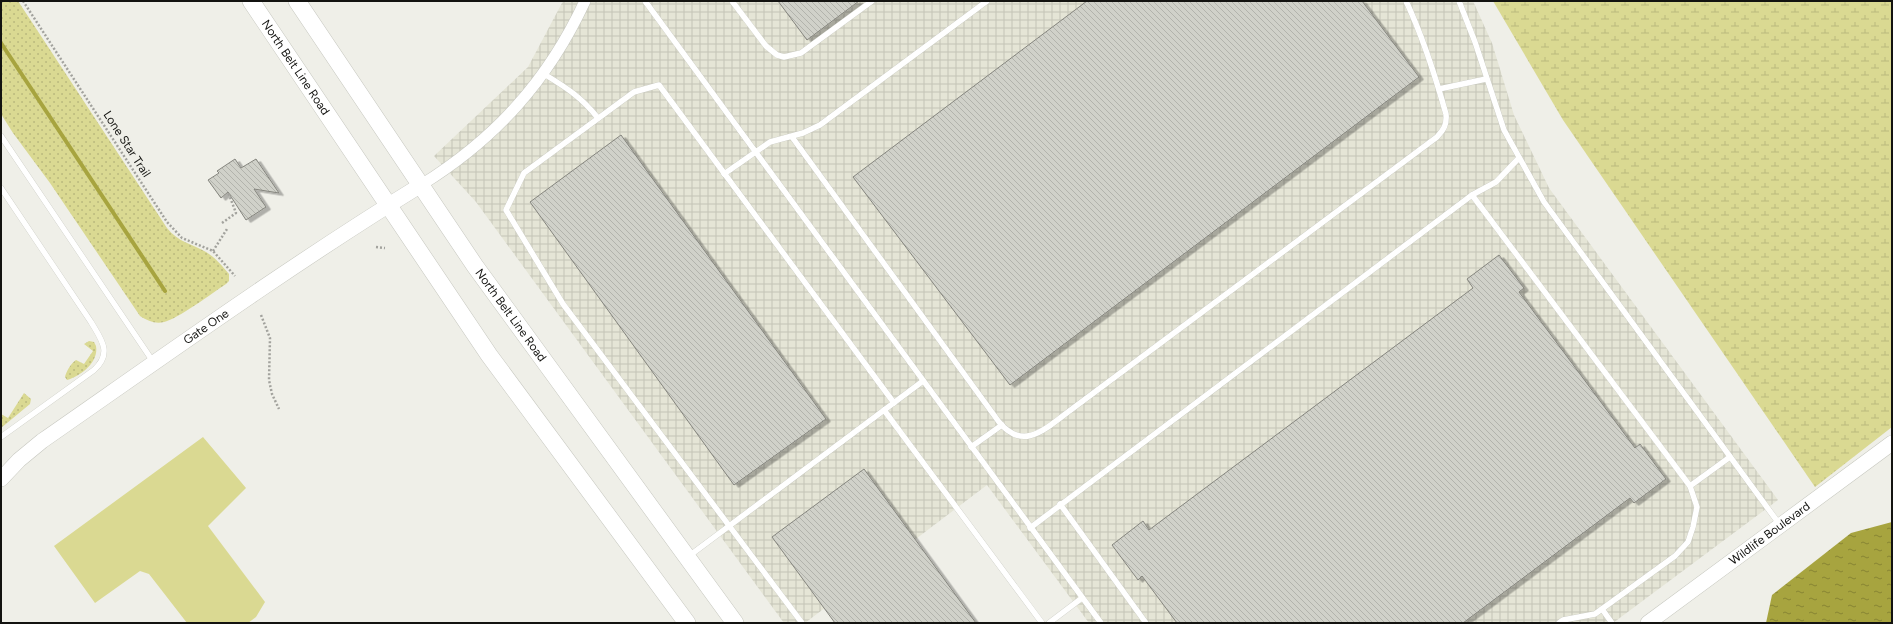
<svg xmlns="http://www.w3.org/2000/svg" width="1893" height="624" font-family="Figtree,sans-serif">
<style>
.industrial{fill:url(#industrial-grid)}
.grass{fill:url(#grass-dots)}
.wetland{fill:url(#wetland-marsh)}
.pitch{fill:#dad992}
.water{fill:url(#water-ripples)}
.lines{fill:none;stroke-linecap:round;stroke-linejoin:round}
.stream{stroke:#a7a43f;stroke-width:4}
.building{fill:url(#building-back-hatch);stroke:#85857e;filter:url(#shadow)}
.lane-casing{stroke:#c6c7bf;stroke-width:6}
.street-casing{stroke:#c6c7bf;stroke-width:12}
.secondary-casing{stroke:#c6c7bf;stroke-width:16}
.primary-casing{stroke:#c6c7bf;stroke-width:18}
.path{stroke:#a2a29d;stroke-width:2.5;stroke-dasharray:2 2;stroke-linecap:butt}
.lane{stroke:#fff;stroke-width:5.5}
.street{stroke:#fff;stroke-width:11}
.secondary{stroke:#fff;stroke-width:15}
.primary{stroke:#fff;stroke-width:17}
.labels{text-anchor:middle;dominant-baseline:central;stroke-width:3;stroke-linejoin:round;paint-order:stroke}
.street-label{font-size:12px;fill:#131310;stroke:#efefe8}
</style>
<defs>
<pattern id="industrial-grid" width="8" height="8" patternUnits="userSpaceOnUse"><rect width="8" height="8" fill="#e5e5d6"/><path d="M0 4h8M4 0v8" fill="none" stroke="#c4c4b7"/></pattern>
<pattern id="grass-dots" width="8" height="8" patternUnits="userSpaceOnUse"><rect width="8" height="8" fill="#dad992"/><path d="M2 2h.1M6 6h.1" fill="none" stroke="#bab97d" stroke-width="1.8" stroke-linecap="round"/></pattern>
<pattern id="wetland-marsh" width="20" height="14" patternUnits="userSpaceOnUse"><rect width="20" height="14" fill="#dad992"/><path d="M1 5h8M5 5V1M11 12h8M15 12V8" fill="none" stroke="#bab97d"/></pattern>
<pattern id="water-ripples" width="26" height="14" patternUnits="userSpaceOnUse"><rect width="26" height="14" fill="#a7a43f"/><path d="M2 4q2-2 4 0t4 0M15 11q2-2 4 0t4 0" fill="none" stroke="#878433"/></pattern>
<pattern id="building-back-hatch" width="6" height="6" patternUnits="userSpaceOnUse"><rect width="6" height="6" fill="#d0d1c9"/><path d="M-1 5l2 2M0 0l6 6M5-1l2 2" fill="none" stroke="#b2b3ac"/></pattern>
<filter id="shadow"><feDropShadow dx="4.5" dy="2.5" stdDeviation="0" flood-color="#0004"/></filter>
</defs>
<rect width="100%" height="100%" fill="#efefe8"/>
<path class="industrial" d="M563 1H1473L1492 43 1514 115 1549 188 1778 500 1613 623H1089L987 485 805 623H784L476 202 434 156 528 67Z"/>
<g class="grass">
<path d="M1 1H18L167 228C178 242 192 244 206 252 216 258 222 266 229 274V281L226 284C214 292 176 320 164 322 155 324 148 321 140 316L50 183 13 133 1 114Z"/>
<path d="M89 341 94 342 96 346C99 362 81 376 67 380L65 377C66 372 71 363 76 360L84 364 93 351 84 344Z"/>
<path d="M24 393 31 399 30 404 1 428V414L8 418Z"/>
</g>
<path class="wetland" d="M1493 1H1892V427L1815 487 1563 120Z"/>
<path class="pitch" d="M203 437 246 488 208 526 265 602 256 617 248 623H187L149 574 140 571 95 603 54 546Z"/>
<path class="water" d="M1892 522V623H1766L1772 595 1851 533Z"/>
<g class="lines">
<path class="stream" d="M1 43 165 291"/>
</g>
<g class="building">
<path d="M778 1H859L807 40Z"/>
<path d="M1087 1H1362L1419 77 1010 385 853 177Z"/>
<path d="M621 135 826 419 734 485 530 202Z"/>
<path d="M235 159 241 168 256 159 279 193 254 189 266 207 246 220 228 192 221 198 208 180 219 173 217 171Z"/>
<path d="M1499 255 1524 288 1519 292 1635 448 1640 444 1666 479 1634 503 1630 498 1463 623H1177L1142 576 1138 580 1112 545 1143 521 1149 530 1473 288 1467 279Z"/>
<path d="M864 469 976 623H835L772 537Z"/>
</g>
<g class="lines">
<defs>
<g id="lane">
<path d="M645 1 1101 623"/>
<path d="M732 1 766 46 777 55 784 57 801 53 872 1"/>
<path d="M1459 1 1475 42 1504 130 1544 202 1780 525"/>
<path d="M544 74C567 88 581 97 598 118"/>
<path d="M1439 89 1486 79"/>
<path d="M1 136 154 363"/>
<path d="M792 137 999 422C1023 451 1044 430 1068 412L1437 137C1444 129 1447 125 1446 114 1435 75 1423 37 1406 1"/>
<path d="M1518 159 1496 182 1472 195 1690 486 1697 507 1693 527 1688 542 1675 556 1595 614 1563 620 1559 623"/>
<path d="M724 174 770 142 803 133 820 125 987 1"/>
<path d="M1 188 91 322C101 339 113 353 94 370L1 437"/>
<path d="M884 410 1042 623"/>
<path d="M971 447 1002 425"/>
<path d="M1690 486 1730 457"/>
<path d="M1060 504 1146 623"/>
<path d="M1030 528 1472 195"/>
<path d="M689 556 923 381"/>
<path d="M1602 609 1612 623"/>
<path d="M802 623 563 304 506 210 524 173 634 92 659 85 894 403"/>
<path d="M1049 623 1082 598"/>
</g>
<path id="street" d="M421 185C495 139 548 81 585 1"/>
<g id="secondary">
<path id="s1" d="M1 479 19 460 42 441C167 354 291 265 421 185"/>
<path id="s2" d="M1648 623 1892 443"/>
</g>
<g id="primary">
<path id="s3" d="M251 1 489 355 687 623"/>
<path id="s4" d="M297 1 475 266 735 623"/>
</g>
</defs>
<use href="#lane" class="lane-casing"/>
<use href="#street" class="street-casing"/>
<use href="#secondary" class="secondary-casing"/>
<use href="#primary" class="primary-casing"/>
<g class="path">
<path d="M23 1 167 222 182 238 213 251 235 276"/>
<path d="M222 223 236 213 228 192"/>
<path d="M376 247 385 248"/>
<path d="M213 251 227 229"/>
<path d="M261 315 270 338 269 380 272 394 279 409"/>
</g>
<use href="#lane" class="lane"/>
<use href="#street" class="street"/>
<use href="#secondary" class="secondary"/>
<use href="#primary" class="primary"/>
</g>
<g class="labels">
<g class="street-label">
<text stroke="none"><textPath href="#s3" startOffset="80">North Belt Line Road</textPath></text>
<text transform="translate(127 144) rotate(57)">Lone Star Trail</text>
<text stroke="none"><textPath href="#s4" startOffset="380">North Belt Line Road</textPath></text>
<text stroke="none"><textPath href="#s1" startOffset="256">Gate One</textPath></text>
<text stroke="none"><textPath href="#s2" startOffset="151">Wildlife Boulevard</textPath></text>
</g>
</g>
<rect width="1893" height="624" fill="none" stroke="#131310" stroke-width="4"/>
</svg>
